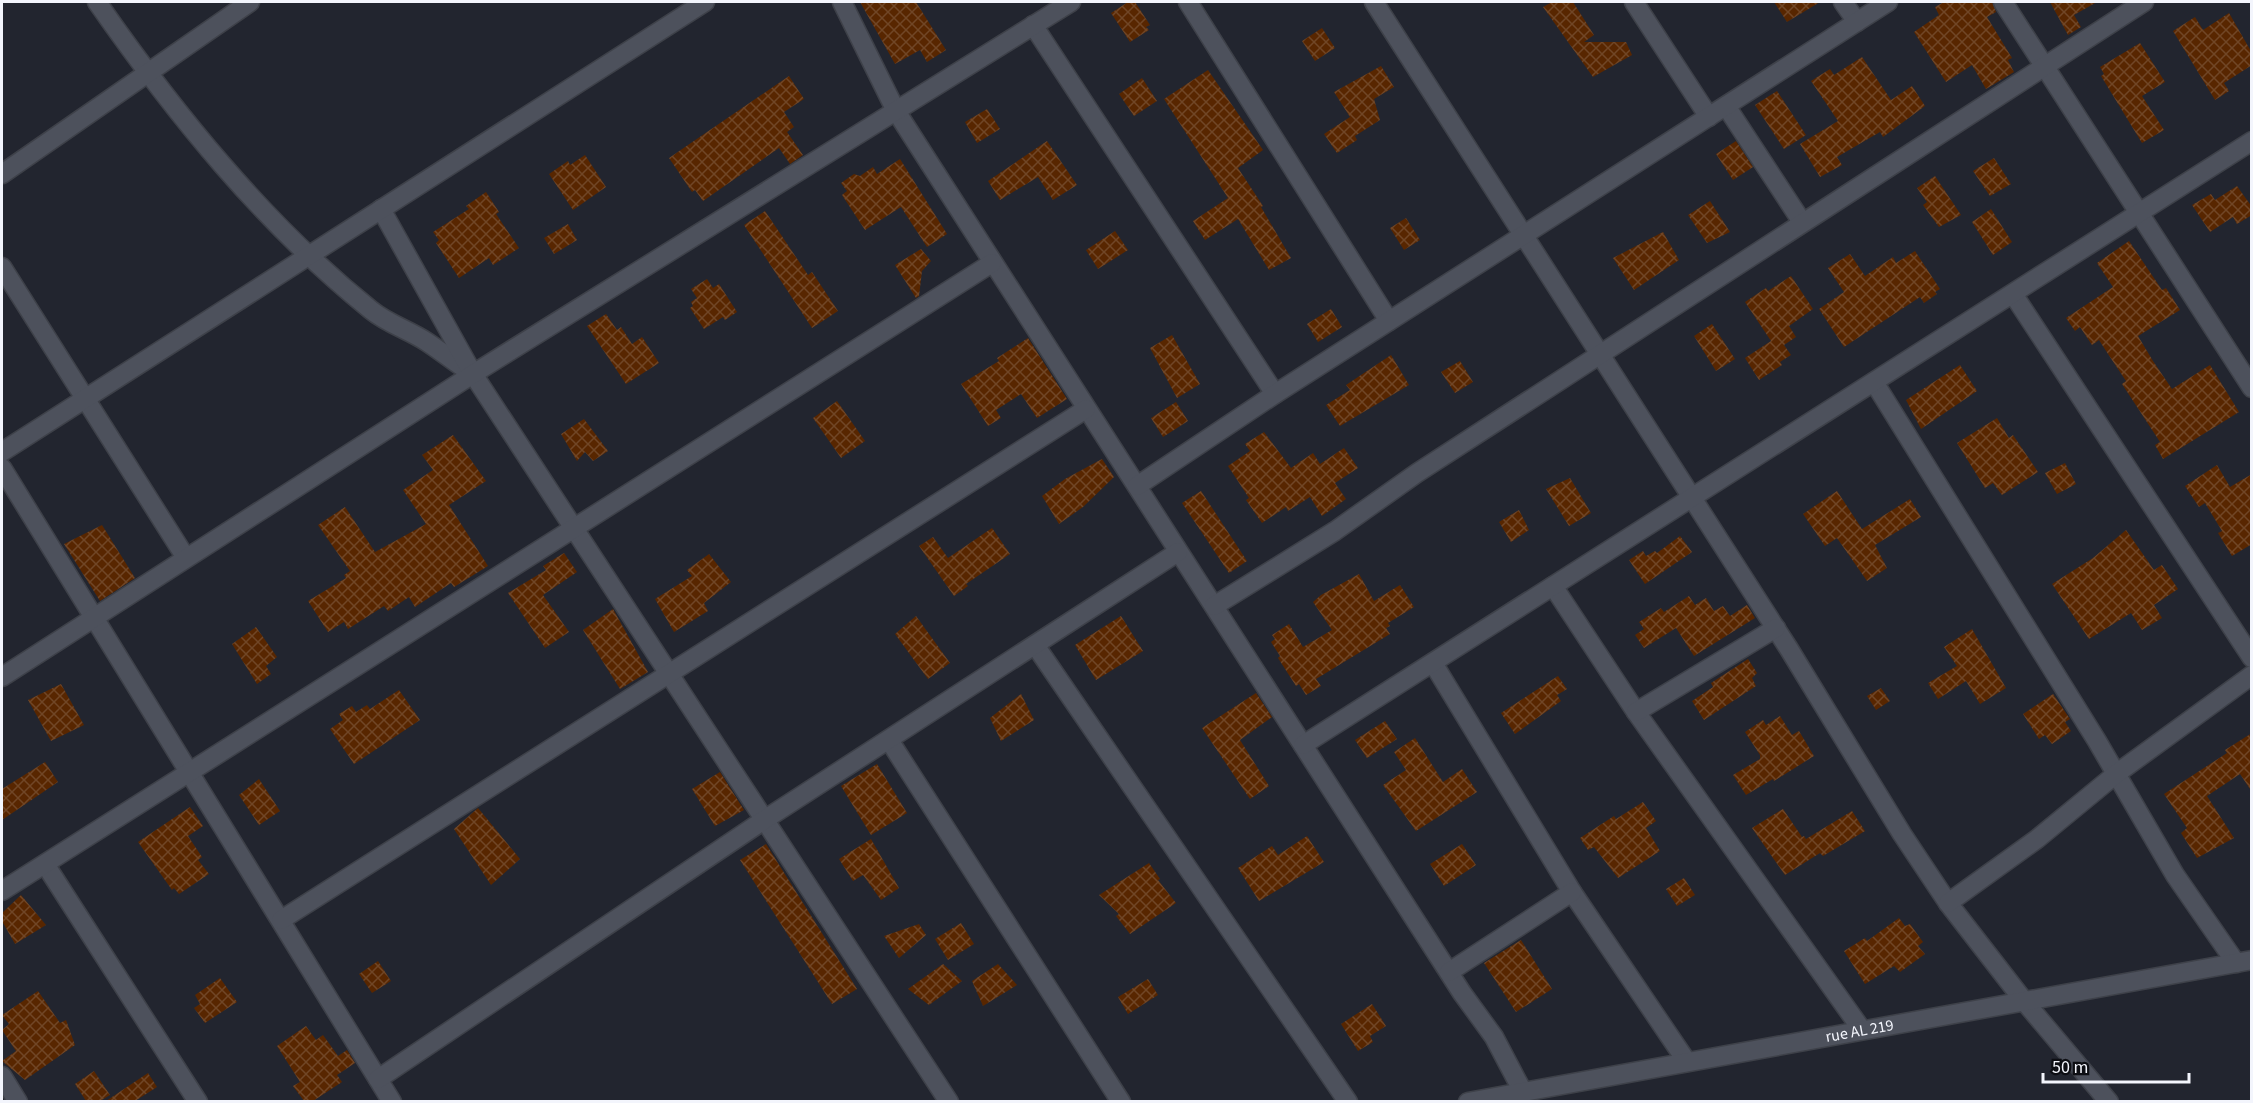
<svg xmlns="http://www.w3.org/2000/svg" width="2253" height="1103" font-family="'Source Sans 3',sans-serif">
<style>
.building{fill:url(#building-cross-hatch)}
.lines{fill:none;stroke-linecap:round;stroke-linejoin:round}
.street-casing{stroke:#3e4149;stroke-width:21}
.street{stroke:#4d515c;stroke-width:18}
.labels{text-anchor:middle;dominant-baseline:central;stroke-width:6;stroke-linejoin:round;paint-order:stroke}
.street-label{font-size:16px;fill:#f3f5fc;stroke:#0d0e13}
</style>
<defs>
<pattern id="building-cross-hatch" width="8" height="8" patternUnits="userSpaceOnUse" patternTransform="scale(1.5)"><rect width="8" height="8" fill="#582600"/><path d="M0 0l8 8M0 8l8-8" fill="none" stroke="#704626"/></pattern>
</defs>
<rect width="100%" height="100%" fill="#22252f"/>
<g class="building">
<path d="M860 2H916L946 50 927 62 920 50 895 64Z"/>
<path d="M1128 2H1135L1150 25 1146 27 1149 30 1130 42 1111 13Z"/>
<path d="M1552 2H1573L1594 35 1584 42H1626L1632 55 1593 77 1543 7Z"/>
<path d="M1774 2H1820L1787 22Z"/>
<path d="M1944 2H1992L1996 12 1987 17 2012 58 2008 60 2014 72 1986 89 1972 65 1946 82 1914 32 1939 15 1935 7Z"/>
<path d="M2050 2H2097L2074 15 2081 27 2068 35Z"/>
<path d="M2229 13 2252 53V65L2224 83 2229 91 2215 100 2173 31 2195 17 2203 30Z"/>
<path d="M1322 28 1335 48 1315 61 1302 41Z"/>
<path d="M2140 43 2165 82 2142 96 2164 130 2142 143 2101 76 2104 74 2100 67Z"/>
<path d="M1862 57 1891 100 1912 86 1925 106 1883 137 1880 132 1837 157 1842 165 1820 177 1800 144 1838 121 1811 81 1830 69 1834 75Z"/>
<path d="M1381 66 1394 87 1374 99 1380 120 1355 136 1357 140 1337 153 1324 134 1350 117 1334 92Z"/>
<path d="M1208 70 1263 150 1238 168 1263 206 1261 207 1291 258 1269 270 1238 219 1205 240 1193 221 1228 198 1164 99Z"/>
<path d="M789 76 804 99 784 112 794 127 787 132 803 155 790 164 779 148 703 201 695 190 692 192 669 158Z"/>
<path d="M1142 78 1157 101 1134 116 1119 94Z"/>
<path d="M1777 91 1806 135 1784 149 1755 105Z"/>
<path d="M987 109 1000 129 977 143 965 122Z"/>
<path d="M1047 141 1077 185 1053 200 1038 177 1000 200 988 181Z"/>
<path d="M1736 141 1753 167 1733 180 1716 154Z"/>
<path d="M585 155 606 187 573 210 549 174 568 161 570 165Z"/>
<path d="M1994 158 2011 184 1990 196 1973 171Z"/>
<path d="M900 159 947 234 927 247 901 207 865 230 842 195 847 191 841 183 854 174 860 176 873 167 877 174Z"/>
<path d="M1935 176 1961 215 1939 227 1923 205 1927 202 1917 188Z"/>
<path d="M2237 186 2252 207V215L2237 224 2233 217 2210 232 2192 205 2211 194 2215 200Z"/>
<path d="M486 192 499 212 496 214 519 248 493 265 489 258 459 278 436 243 439 240 433 232 469 209 466 206Z"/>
<path d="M1710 201 1730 232 1707 243 1688 215Z"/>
<path d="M1991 209 2012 242 1993 255 1972 222Z"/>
<path d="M765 211 808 275 812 272 838 311 812 328 744 225Z"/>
<path d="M1406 218 1420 240 1404 250 1390 228Z"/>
<path d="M568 224 577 240 554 254 544 238Z"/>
<path d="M1115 231 1128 250 1098 269 1086 250Z"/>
<path d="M1663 232 1679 260 1634 290 1613 258Z"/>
<path d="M2129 241 2162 290 2166 288 2180 310 2138 336 2153 361 2172 389 2210 365 2239 412 2163 459 2155 445 2160 442 2122 384 2126 381 2108 354 2099 340 2092 345 2080 327 2075 331 2066 318 2113 287 2097 263Z"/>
<path d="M921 249 931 261 922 271 919 296 916 298 895 265Z"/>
<path d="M1915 251 1940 289 1935 292 1937 294 1924 303 1920 297 1844 347 1819 309 1844 292 1828 268 1850 254 1865 276 1893 257 1896 263Z"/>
<path d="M1791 276 1813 309 1789 326 1796 337 1784 345 1791 355 1780 362 1782 365 1759 380 1745 358 1771 341 1745 302 1766 288 1768 291Z"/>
<path d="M707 279 713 288 719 284 737 312 725 320 723 317 704 329 690 308 693 306 691 302 697 298 691 289Z"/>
<path d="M1331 309 1342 327 1318 342 1307 324Z"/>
<path d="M606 314 617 330 621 327 632 344 642 337 659 363 626 384 587 326Z"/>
<path d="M1712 324 1735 359 1716 371 1694 336Z"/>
<path d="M1172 335 1200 384 1177 398 1150 348Z"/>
<path d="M1028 338 1067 399 1037 418 1021 394 996 410 1001 418 988 426 961 384 999 361 997 358Z"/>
<path d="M1391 355 1409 385 1340 426 1326 405 1350 390 1346 385Z"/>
<path d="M1460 361 1473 382 1455 393 1441 372Z"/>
<path d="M1960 365 1977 391 1921 429 1906 400Z"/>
<path d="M837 401 865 441 841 458 813 418Z"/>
<path d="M1176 402 1188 421 1163 437 1151 418Z"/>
<path d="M1997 418 2009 438 2013 435 2038 472 2002 495 1993 483 1985 488 1957 443Z"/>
<path d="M584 419 608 451 593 461 585 452 577 461 561 434Z"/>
<path d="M1264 432 1291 468 1313 453 1320 464 1344 448 1358 468 1335 483 1346 499 1322 516 1310 497 1288 511 1286 507 1262 523 1246 500 1249 498 1228 466 1250 451 1245 444Z"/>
<path d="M453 435 486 481 449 505 488 566 454 587 451 583 415 607 409 597 388 611 384 606 348 629 344 622 328 632 308 601 346 578 344 575 350 571 318 525 345 507 375 552 426 524 403 490 433 470 422 455Z"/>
<path d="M1102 459 1114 477 1083 507 1059 524 1042 496 1065 479Z"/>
<path d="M2065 463 2076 484 2057 494 2045 473Z"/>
<path d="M2217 465 2230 487 2252 474V544L2232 556 2218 533 2222 531 2205 503 2199 507 2185 486Z"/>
<path d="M1570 478 1591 513 1569 526 1546 489Z"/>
<path d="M1201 491 1247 561 1229 573 1182 503Z"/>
<path d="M1837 491 1862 529 1910 499 1921 517 1875 545 1887 568 1867 581 1837 538 1825 546 1803 514Z"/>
<path d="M1519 510 1529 530 1511 542 1499 522Z"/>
<path d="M102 525 135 578 100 601 64 544Z"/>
<path d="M992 528 1010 554 966 584 968 586 954 596 919 546 933 537 948 558Z"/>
<path d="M2126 530 2154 570 2162 565 2178 589 2154 605 2162 618 2142 630 2131 613 2089 639 2052 584 2093 558Z"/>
<path d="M1680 536 1692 552 1645 584 1629 560 1643 551 1646 556 1655 551 1657 553Z"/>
<path d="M564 553 577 572 543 595 569 632 545 648 508 593 546 570 543 566Z"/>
<path d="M709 554 731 582 704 603 708 611 674 632 655 599 692 576 687 570Z"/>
<path d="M1359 574 1374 601 1400 585 1414 607 1388 623 1390 626 1386 628 1390 634 1316 679 1321 686 1306 695 1299 684 1296 686 1278 658 1280 656 1271 642 1275 639 1272 635 1289 624 1303 647 1332 630 1313 602 1321 595Z"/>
<path d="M1689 596 1695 605 1706 598 1714 611 1723 606 1730 616 1747 605 1755 618 1694 656 1676 628 1644 648 1635 635 1644 629 1639 622 1661 608 1664 612Z"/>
<path d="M613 609 648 672 620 689 583 630Z"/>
<path d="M916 616 950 663 928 679 895 634Z"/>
<path d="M1121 616 1143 651 1096 680 1075 645Z"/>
<path d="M256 627 277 657 266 666 271 674 257 684 232 644Z"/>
<path d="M1972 629 2006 688 1980 704 1966 681 1938 699 1928 683 1957 666 1944 647Z"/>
<path d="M1748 659 1757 673 1752 678 1756 686 1704 720 1692 701 1713 687 1711 683Z"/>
<path d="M1558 676 1567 689 1557 695 1561 701 1515 734 1501 713Z"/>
<path d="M61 684 84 725 51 741 28 700Z"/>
<path d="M1881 688 1890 701 1876 710 1867 696Z"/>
<path d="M399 690 420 720 354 764 330 729 343 720 339 714 352 706 356 712 367 705 370 709Z"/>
<path d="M1256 693 1272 717 1240 740 1269 786 1250 799 1202 728Z"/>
<path d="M1021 694 1034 720 1001 741 990 718Z"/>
<path d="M2053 694 2070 719 2065 722 2071 731 2052 744 2045 735 2039 739 2023 714Z"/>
<path d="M1780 716 1792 735 1799 731 1814 756 1774 781 1773 779 1746 795 1733 775 1760 759V755L1745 732 1763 720 1766 725Z"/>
<path d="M1385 721 1397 739 1367 758 1355 740Z"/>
<path d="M2252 733V792L2240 774 2207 796 2234 838 2197 858 2181 833 2187 828 2164 794 2227 753 2225 750Z"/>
<path d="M1415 738 1443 782 1462 769 1477 792 1416 831 1383 785 1406 770 1394 752Z"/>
<path d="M45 762 58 782 2 820V789Z"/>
<path d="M877 764 907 813 871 835 841 786Z"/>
<path d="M720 772 744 810 715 826 692 789Z"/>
<path d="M259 779 280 811 259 825 239 795Z"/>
<path d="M1643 802 1656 821 1646 828 1660 851 1618 878 1594 847 1588 850 1580 838 1614 816 1616 819Z"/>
<path d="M190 807 203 826 188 836 202 857 198 860 209 874 179 894 174 888 172 890 138 842Z"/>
<path d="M478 808 520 859 491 885 454 829Z"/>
<path d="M1783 809 1802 837 1804 836 1806 839 1852 811 1865 831 1823 856 1820 853 1785 875 1752 828Z"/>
<path d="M1307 836 1324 862 1259 901 1238 868 1272 846 1278 855Z"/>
<path d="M871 839 899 888 881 900 863 875 853 881 839 859Z"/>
<path d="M766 844 857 989 832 1004 740 860Z"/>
<path d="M1462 844 1476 865 1444 886 1430 864Z"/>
<path d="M1149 863 1160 879 1158 880 1176 903 1130 934 1116 916 1119 914 1099 895Z"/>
<path d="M1684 878 1695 895 1677 906 1666 889Z"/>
<path d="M21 895 46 925 15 944 2 921V913Z"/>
<path d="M1899 918 1905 926 1910 924 1923 942 1918 946 1925 954 1900 972 1894 966 1865 984 1844 951 1865 938 1867 941Z"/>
<path d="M961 923 974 944 948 960 935 939Z"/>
<path d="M919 924 926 935 899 958 884 936Z"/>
<path d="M1521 940 1552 989 1516 1012 1484 963Z"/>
<path d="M378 961 391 981 372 993 359 974Z"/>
<path d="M943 964 962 981 929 1005 908 989Z"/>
<path d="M998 964 1017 985 983 1006 972 981Z"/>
<path d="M220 978 237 1002 205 1023 194 1008 200 1004 195 995Z"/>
<path d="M1148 979 1158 995 1128 1014 1118 997Z"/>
<path d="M38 991 60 1023 66 1020 75 1045 25 1080 2 1061 16 1051 2 1030 9 1024 2 1015Z"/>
<path d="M1372 1004 1386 1026 1370 1036 1373 1042 1358 1051 1341 1024Z"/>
<path d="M306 1026 316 1040 323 1035 338 1056 347 1050 355 1063 337 1075 342 1082 313 1101H304L293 1086 300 1082 277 1046Z"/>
<path d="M94 1071 110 1095 100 1101H86L75 1084Z"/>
<path d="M148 1073 157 1087 135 1101H106Z"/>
</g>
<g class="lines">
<defs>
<g id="street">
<path d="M97 2C175 114 264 224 371 310 388 324 409 330 427 342 442 352 456 363 471 373"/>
<path d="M842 2 896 111 1462 993 1494 1037 1523 1092"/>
<path d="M1188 2 1389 321"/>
<path d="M1374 2 1789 649 1902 834 1948 903 2024 1001 2109 1102"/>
<path d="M1634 2 1709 117"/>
<path d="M1843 2 1857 22"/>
<path d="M2003 2 2252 388"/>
<path d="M1033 25 1275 394"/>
<path d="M1726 106 1802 222"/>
<path d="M2 174 250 2"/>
<path d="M381 209 473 374 949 1102"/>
<path d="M2 267 186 558"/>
<path d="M2013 294 2252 658"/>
<path d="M1874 382 2097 741 2175 875 2236 963"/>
<path d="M2 452 705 2"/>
<path d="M2 468 392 1102"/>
<path d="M1137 486 1275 394 1888 2"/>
<path d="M1553 586 1636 712 1862 1030"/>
<path d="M1214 606 1335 531 1417 473 2144 2"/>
<path d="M1035 645 1348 1102"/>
<path d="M1433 663 1572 892 1687 1062"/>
<path d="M2 677 473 374 1071 2"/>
<path d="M1636 712 1776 628"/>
<path d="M889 740 1121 1102"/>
<path d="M1303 745 2252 141"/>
<path d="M45 864 198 1102"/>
<path d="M2 891 992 263"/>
<path d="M1948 903 2037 839 2116 774 2252 675"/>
<path d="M281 920 1086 409"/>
<path d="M1449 972 1572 892"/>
<path d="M2 1076 18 1102"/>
<path d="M378 1079 764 820 1178 552"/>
<path id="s1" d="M1468 1102 2252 960"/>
</g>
</defs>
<use href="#street" class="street-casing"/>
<use href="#street" class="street"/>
</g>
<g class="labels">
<g class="street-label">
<text stroke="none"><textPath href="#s1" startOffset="398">rue AL 219</textPath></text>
</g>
</g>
<rect width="2253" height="1103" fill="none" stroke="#f3f5fc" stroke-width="6"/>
<path d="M2043 1073v9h146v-9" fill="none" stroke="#f3f5fc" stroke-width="3"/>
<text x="2052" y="1073" font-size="18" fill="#f3f5fc" stroke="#0d0e13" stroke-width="4.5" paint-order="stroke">50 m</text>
</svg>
